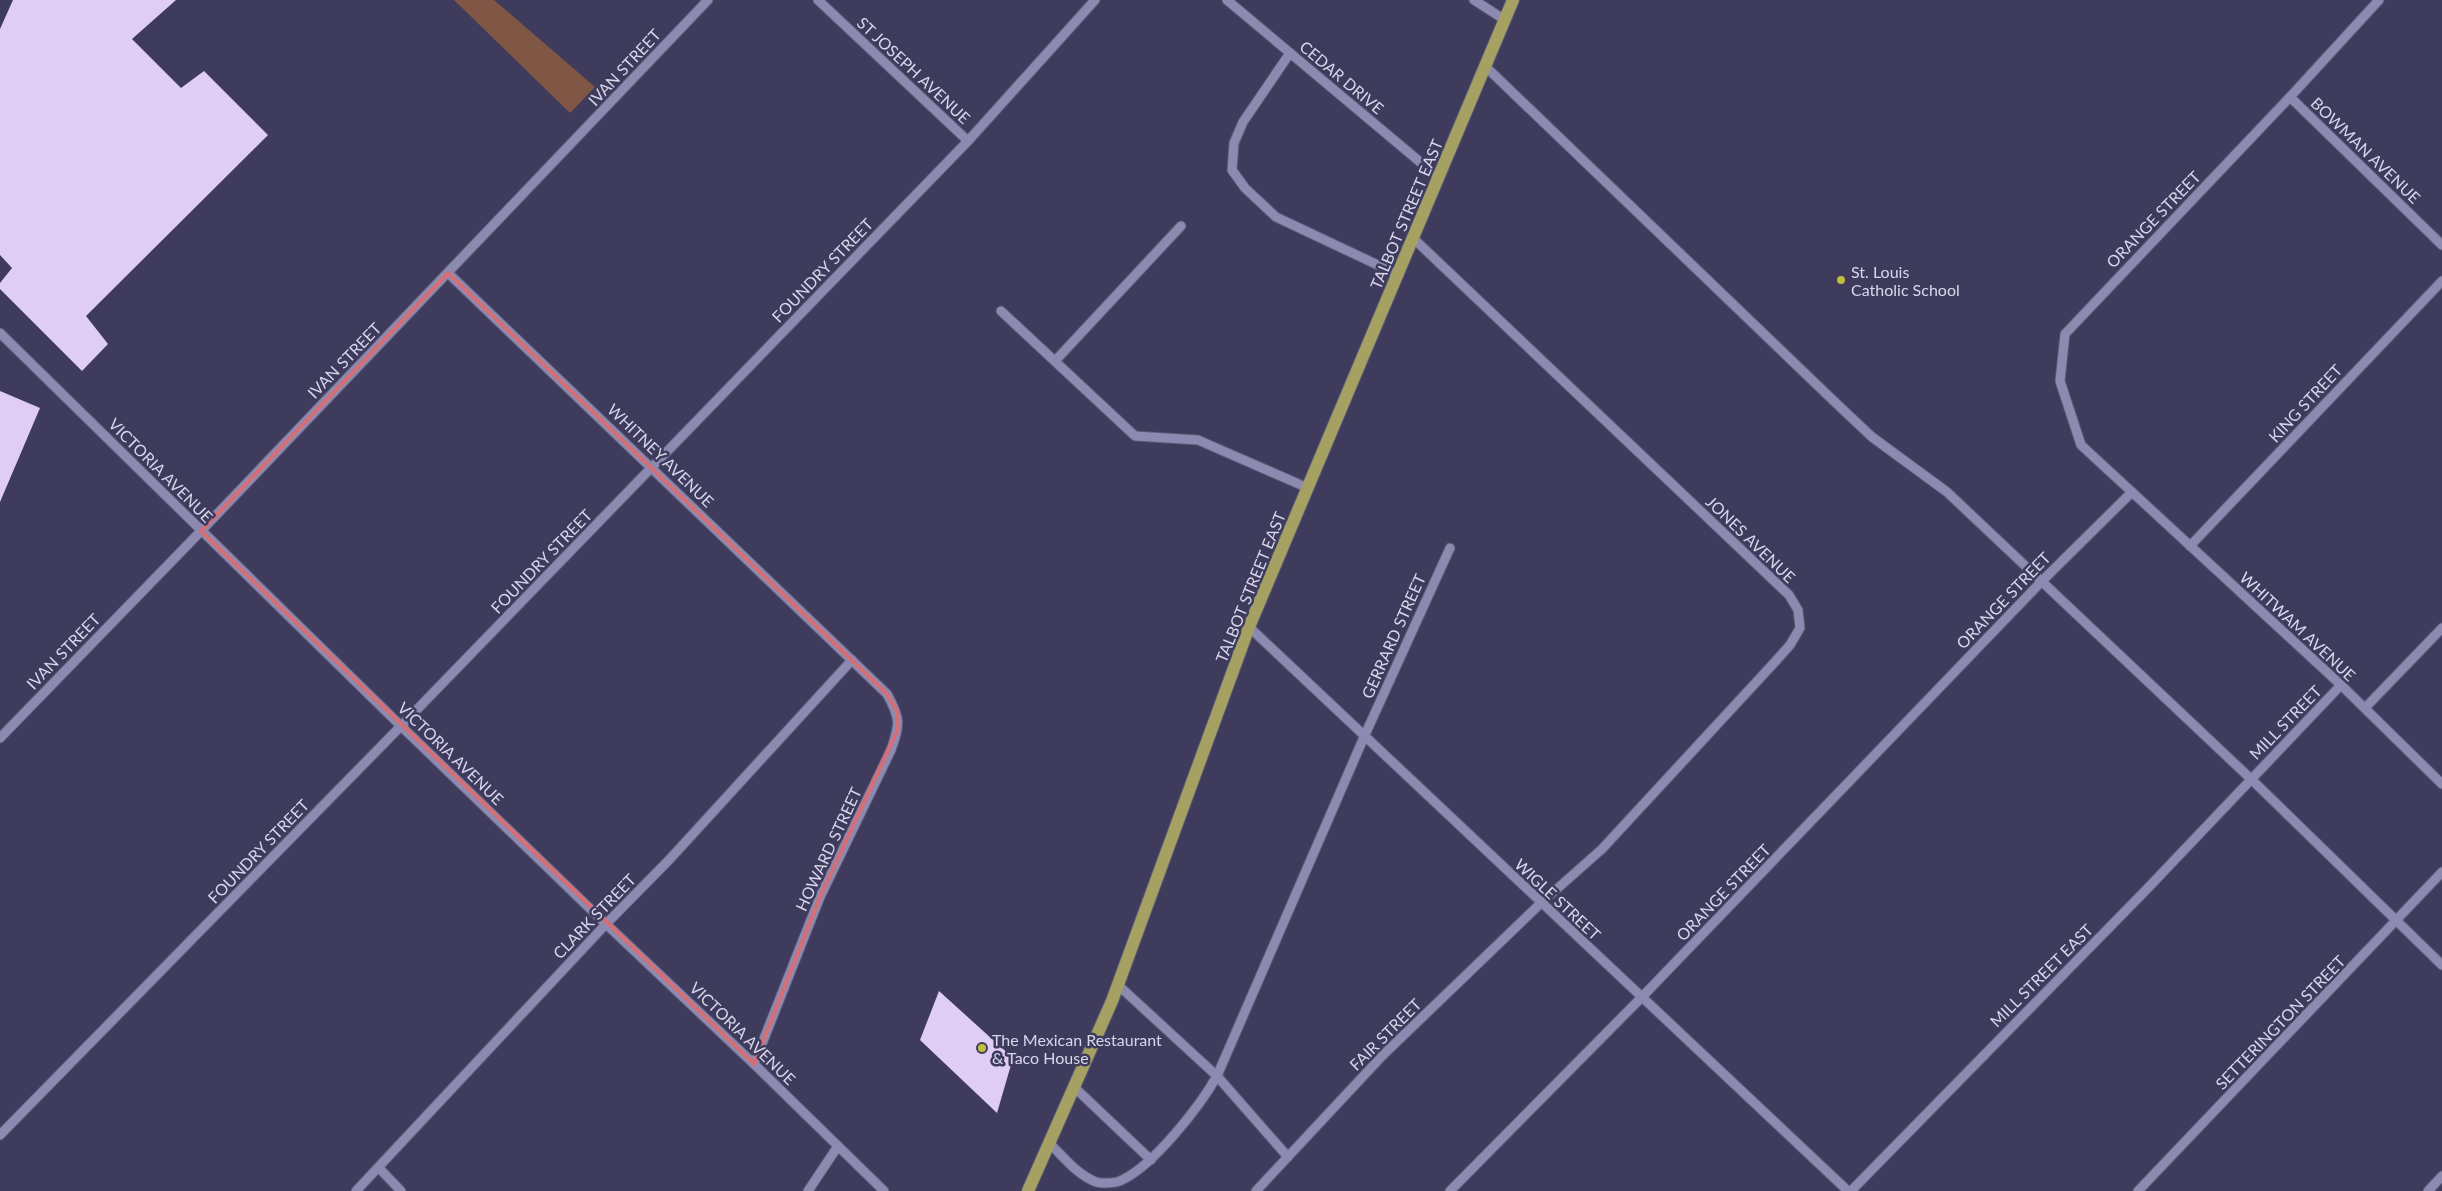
<svg xmlns="http://www.w3.org/2000/svg" width="2442" height="1191" font-family="Lato,sans-serif">
<style>
.green{fill:#7f5744}
.building{fill:#e0cdf5}
.lines{fill:none;stroke-linecap:round;stroke-linejoin:round}
.minor-casing{stroke:#5a5874;stroke-width:11}
.major-casing{stroke:#5a5874;stroke-width:14}
.minor{stroke:#8c8ab1;stroke-width:9}
.major{stroke:#a5a163;stroke-width:12}
.marked{fill:none;stroke:#d66e76;stroke-width:4;stroke-linejoin:round}
.poi-dot{fill:#c3bd3f;stroke:#3e3b5d;stroke-width:2}
.labels{text-anchor:middle;dominant-baseline:central;stroke-width:5;stroke-linejoin:round;paint-order:stroke}
.street-label{font-size:16px;fill:#d7d7ec;stroke:#3e3b5d}
.poi-label{font-size:16px;fill:#d7d7ec;stroke:#3e3b5d;text-anchor:start}
</style>
<rect width="100%" height="100%" fill="#3e3b5d"/>
<path class="green" d="M454 0H494L595 87 570 113Z"/>
<g class="building">
<path d="M13 0H176L132 39 181 88 204 71 268 135 86 316 108 344 82 371 0 289V283L12 268 0 255V29Z"/>
<path d="M0 391 40 408 0 502Z"/>
<path d="M939 991 1013 1058 997 1113 920 1040Z"/>
</g>
<g class="lines">
<defs>
<g id="minor">
<path d="M818 0 968 141"/>
<path d="M1227 0 1438 177"/>
<path d="M1474 0 1505 20"/>
<path d="M2379 0 2290 97 2065 334 2060 381 2081 445 2341 685 2442 784"/>
<path d="M1290 53 1243 122 1234 143 1232 170 1245 188 1276 217 1399 275"/>
<path d="M1486 67 1838 405 1872 437 1947 492 2251 779 2442 965"/>
<path d="M2290 97 2442 245"/>
<path d="M448 273 887 694C901 719 900 724 891 750L820 897 754 1064"/>
<path d="M1001 311 1135 436 1198 440 1308 488"/>
<path d="M0 333 401 726 606 924 754 1064 884 1191"/>
<path d="M1055 361 1181 226"/>
<path d="M2190 546 2442 281"/>
<path d="M1249 627 1848 1191"/>
<path d="M2365 708 2442 628"/>
<path d="M0 738 201 531 708 0"/>
<path d="M1118 985 1217 1076 1288 1157"/>
<path d="M1074 1087 1151 1160"/>
<path d="M0 1135 401 726 968 141 1095 0"/>
<path d="M1049 1143C1064 1157 1076 1174 1096 1182 1102 1184 1117 1183 1122 1180 1154 1165 1200 1106 1217 1076L1364 737 1450 548"/>
<path d="M379 1168 401 1191"/>
<path d="M356 1191 606 924 669 860 852 660"/>
<path d="M808 1191 838 1146"/>
<path d="M1256 1191 1383 1055 1541 903 1602 849 1773 664 1790 645 1800 628 1798 610 1789 595 1414 239"/>
<path d="M1450 1191 1641 998 2042 581 2132 492"/>
<path d="M1851 1191 2146 890 2341 685"/>
<path d="M2138 1191 2442 872"/>
<path d="M2428 1191 2442 1176"/>
</g>
<path id="major" d="M1028 1191 1112 1001 1249 627 1513 0"/>
</defs>
<use href="#minor" class="minor-casing"/>
<use href="#major" class="major-casing"/>
<use href="#minor" class="minor"/>
<use href="#major" class="major"/>
</g>
<path class="marked" d="M448 273 887 694 897 711 898 729 820 897 754 1064 201 531Z"/>
<g class="poi-dot">
<circle cx="1841" cy="280" r="5"/>
<circle cx="982" cy="1048" r="5"/>
</g>
<g class="labels">
<g class="street-label">
<text transform="translate(624 67) rotate(-47)">IVAN STREET</text>
<text transform="translate(914 70) rotate(43)">ST JOSEPH AVENUE</text>
<text transform="translate(1342 77) rotate(40)">CEDAR DRIVE</text>
<text transform="translate(2366 150) rotate(44)">BOWMAN AVENUE</text>
<text transform="translate(1406 214) rotate(-67)">TALBOT STREET EAST</text>
<text transform="translate(2153 219) rotate(-46)">ORANGE STREET</text>
<text transform="translate(822 270) rotate(-46)">FOUNDRY STREET</text>
<text transform="translate(344 360) rotate(-46)">IVAN STREET</text>
<text transform="translate(2305 403) rotate(-47)">KING STREET</text>
<text transform="translate(661 455) rotate(44)">WHITNEY AVENUE</text>
<text transform="translate(161 470) rotate(45)">VICTORIA AVENUE</text>
<text transform="translate(1751 539) rotate(44)">JONES AVENUE</text>
<text transform="translate(541 561) rotate(-46)">FOUNDRY STREET</text>
<text transform="translate(1250 587) rotate(-68)">TALBOT STREET EAST</text>
<text transform="translate(2003 600) rotate(-46)">ORANGE STREET</text>
<text transform="translate(2298 626) rotate(43)">WHITWAM AVENUE</text>
<text transform="translate(1393 636) rotate(-66)">GERRARD STREET</text>
<text transform="translate(63 651) rotate(-46)">IVAN STREET</text>
<text transform="translate(2285 722) rotate(-46)">MILL STREET</text>
<text transform="translate(451 753) rotate(44)">VICTORIA AVENUE</text>
<text transform="translate(828 849) rotate(-65)">HOWARD STREET</text>
<text transform="translate(258 851) rotate(-46)">FOUNDRY STREET</text>
<text transform="translate(1723 892) rotate(-46)">ORANGE STREET</text>
<text transform="translate(1558 899) rotate(43)">WIGLE STREET</text>
<text transform="translate(594 916) rotate(-46)">CLARK STREET</text>
<text transform="translate(2041 975) rotate(-45)">MILL STREET EAST</text>
<text transform="translate(2280 1022) rotate(-46)">SETTERINGTON STREET</text>
<text transform="translate(743 1033) rotate(44)">VICTORIA AVENUE</text>
<text transform="translate(1385 1034) rotate(-45)">FAIR STREET</text>
</g>
<g class="poi-label">
<text x="1851" y="271">St. Louis<tspan x="1851" dy="18">Catholic School</tspan></text>
<text x="992" y="1039">The Mexican Restaurant<tspan x="992" dy="18">&amp; Taco House</tspan></text>
</g>
</g>
</svg>
